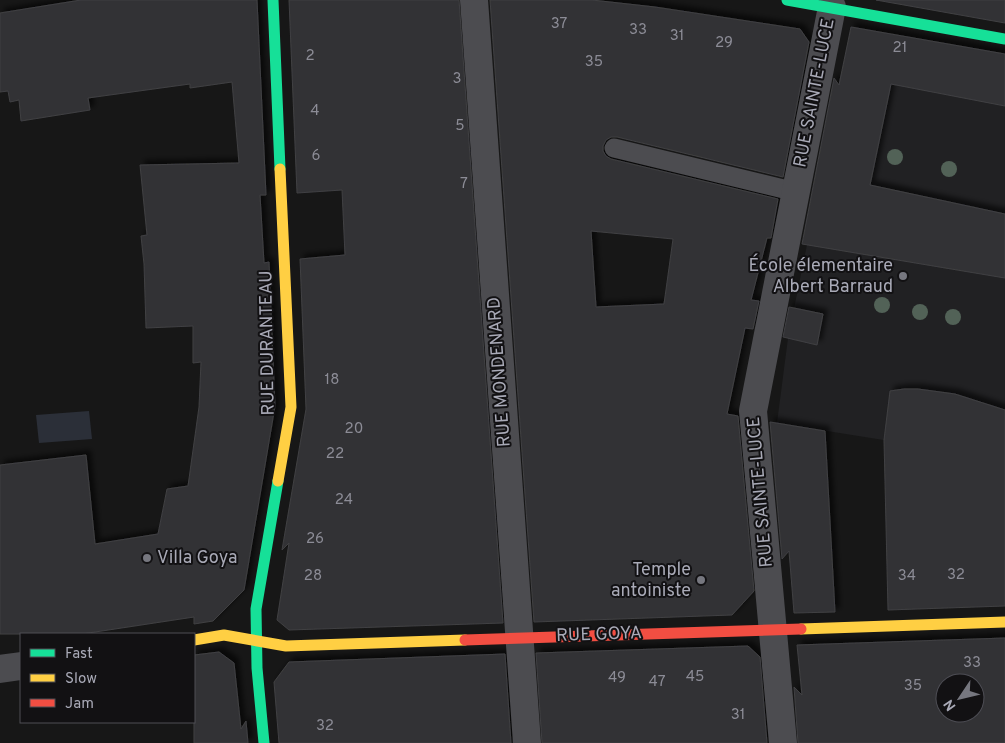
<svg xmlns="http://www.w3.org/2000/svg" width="1005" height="743" font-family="Overpass,sans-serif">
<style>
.built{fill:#212123}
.water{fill:#2b2f38}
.building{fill:#333335;stroke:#404043;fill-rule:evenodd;filter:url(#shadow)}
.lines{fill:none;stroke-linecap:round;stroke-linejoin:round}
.lane{stroke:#4c4c50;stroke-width:19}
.street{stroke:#4c4c50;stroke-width:28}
.fast{stroke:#16e098;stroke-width:11}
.slow{stroke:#ffcf43;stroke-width:11}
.jam{stroke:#f24e42;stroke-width:11}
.tree{fill:#526257}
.poi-dot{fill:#76777f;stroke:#121113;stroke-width:2}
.labels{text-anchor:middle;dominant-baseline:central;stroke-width:4;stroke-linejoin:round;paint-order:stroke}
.number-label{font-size:15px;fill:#8c8c96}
.street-label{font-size:18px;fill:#a9aab7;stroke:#121113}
.poi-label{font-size:18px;fill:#a9aab7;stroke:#121113;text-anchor:end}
</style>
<defs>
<filter id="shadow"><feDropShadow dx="4.5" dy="-4.5" stdDeviation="2.5" flood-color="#0009"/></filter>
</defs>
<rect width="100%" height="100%" fill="#171717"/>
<path class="built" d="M849 39 1005 68V478L896 442 777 423 788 338Z"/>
<path class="water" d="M89 411 92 439 39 443 36 415Z"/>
<g class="building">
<path d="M81 0H257L266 195H260L264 263 269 262 275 406 244 590 213 621 194 624V617L82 634H0V465L86 455 95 544 158 534 167 489 188 486 199 407 201 362 193 363V326L146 328 144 264 141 236 147 235 140 165 239 163 232 82 190 88V84L88 98 90 110 21 121 19 100 10 102 8 91 0 92V13Z"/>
<path d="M289 0H459L503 623 289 630 277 620 289 543 282 550 306 409 300 259 345 255 342 190 297 193Z"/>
<path d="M490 0H592L655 7 800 29 809 42 783 177 617 137H611L606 140 603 146V151L606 156 611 159 778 199 771 238H767L751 300 759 301 753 329 745 328 727 414 738 416 754 591 732 615 534 622ZM591 231 673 239 664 304 596 307Z"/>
<path d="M876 0H1005V23Z"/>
<path d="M851 27 1005 54V106L891 84 870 185 1005 214V278L802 244 834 78 839 85Z"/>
<path d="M789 307 823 314 817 345 783 337Z"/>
<path d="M904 389H918L955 394 1005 410V606L888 610 884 440 890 391Z"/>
<path d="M770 422 825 431 835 612 794 613 789 551 782 559Z"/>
<path d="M1005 638V743H798L794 687 802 695 797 645ZM945 683H975V713H945Z"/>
<path d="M748 646 760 657 767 743H542L536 653Z"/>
<path d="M219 652 234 663 241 729 246 721 248 743H194V655Z"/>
<path d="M505 654 511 743H279L274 682 289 662Z"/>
</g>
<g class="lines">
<path class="lane" d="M614 148 796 192"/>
<g class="street">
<path d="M474 0 527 743"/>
<path d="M0 669 21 666"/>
<path d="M783 743 753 411 832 7"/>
</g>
<g class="fast">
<path d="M273 0 280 169"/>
<path d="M787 0 1005 39"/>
<path d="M264 743 257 668 256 609 278 481"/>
</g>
<g class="slow">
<path d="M278 481 291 407 280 169"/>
<path d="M801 629 1005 622"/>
<path d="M194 640 224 635 286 646 465 640"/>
</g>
<path class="jam" d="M465 640 801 629"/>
</g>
<g class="tree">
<circle cx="895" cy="157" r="8"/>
<circle cx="949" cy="169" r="8"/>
<circle cx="882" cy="305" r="8"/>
<circle cx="920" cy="312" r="8"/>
<circle cx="953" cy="317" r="8"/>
</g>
<g class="poi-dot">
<circle cx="903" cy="276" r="5"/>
<circle cx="147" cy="558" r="5"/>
<circle cx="701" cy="580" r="5"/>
</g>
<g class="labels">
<g class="number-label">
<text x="559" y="24">37</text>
<text x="638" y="30">33</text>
<text x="677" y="36">31</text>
<text x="724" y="43">29</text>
<text x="900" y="48">21</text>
<text x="310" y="56">2</text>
<text x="594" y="62">35</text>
<text x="457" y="79">3</text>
<text x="315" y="111">4</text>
<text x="460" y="126">5</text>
<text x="316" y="156">6</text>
<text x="464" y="184">7</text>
<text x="332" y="380">18</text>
<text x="354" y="429">20</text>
<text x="335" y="454">22</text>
<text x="344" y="500">24</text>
<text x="315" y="539">26</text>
<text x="956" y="575">32</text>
<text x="313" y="576">28</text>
<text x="907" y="576">34</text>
<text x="972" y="663">33</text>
<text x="695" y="677">45</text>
<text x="617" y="678">49</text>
<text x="657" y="682">47</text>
<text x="913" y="686">35</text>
<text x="738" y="715">31</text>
<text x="325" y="726">32</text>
</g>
<g class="street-label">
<text transform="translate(815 93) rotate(-79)">RUE SAINTE-LUCE</text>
<text transform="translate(268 343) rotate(-91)">RUE DURANTEAU</text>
<text transform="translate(500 372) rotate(-94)">RUE MONDENARD</text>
<text transform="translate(761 492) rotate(-95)">RUE SAINTE-LUCE</text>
<text transform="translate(599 635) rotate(-2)">RUE GOYA</text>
</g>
<g class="poi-label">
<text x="893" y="266">École élementaire<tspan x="893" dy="21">Albert Barraud</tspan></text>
<text x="157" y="558" text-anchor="start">Villa Goya</text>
<text x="691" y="570">Temple<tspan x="691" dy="21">antoiniste</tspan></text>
</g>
</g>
<rect x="20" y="633" width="175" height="90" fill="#121113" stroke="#4e4e55"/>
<rect x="30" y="649" width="25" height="8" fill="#16e098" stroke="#4e4e55"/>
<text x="65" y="658" font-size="15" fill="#a9aab7">Fast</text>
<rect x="30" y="674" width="25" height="8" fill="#ffcf43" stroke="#4e4e55"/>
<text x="65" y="683" font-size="15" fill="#a9aab7">Slow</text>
<rect x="30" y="699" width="25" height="8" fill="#f24e42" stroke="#4e4e55"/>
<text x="65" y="708" font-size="15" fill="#a9aab7">Jam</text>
<g transform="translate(960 698) rotate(235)"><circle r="24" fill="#121113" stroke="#4e4e55"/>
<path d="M0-4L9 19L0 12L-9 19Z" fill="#76777f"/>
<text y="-8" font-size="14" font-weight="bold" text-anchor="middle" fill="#a9aab7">N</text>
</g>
</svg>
